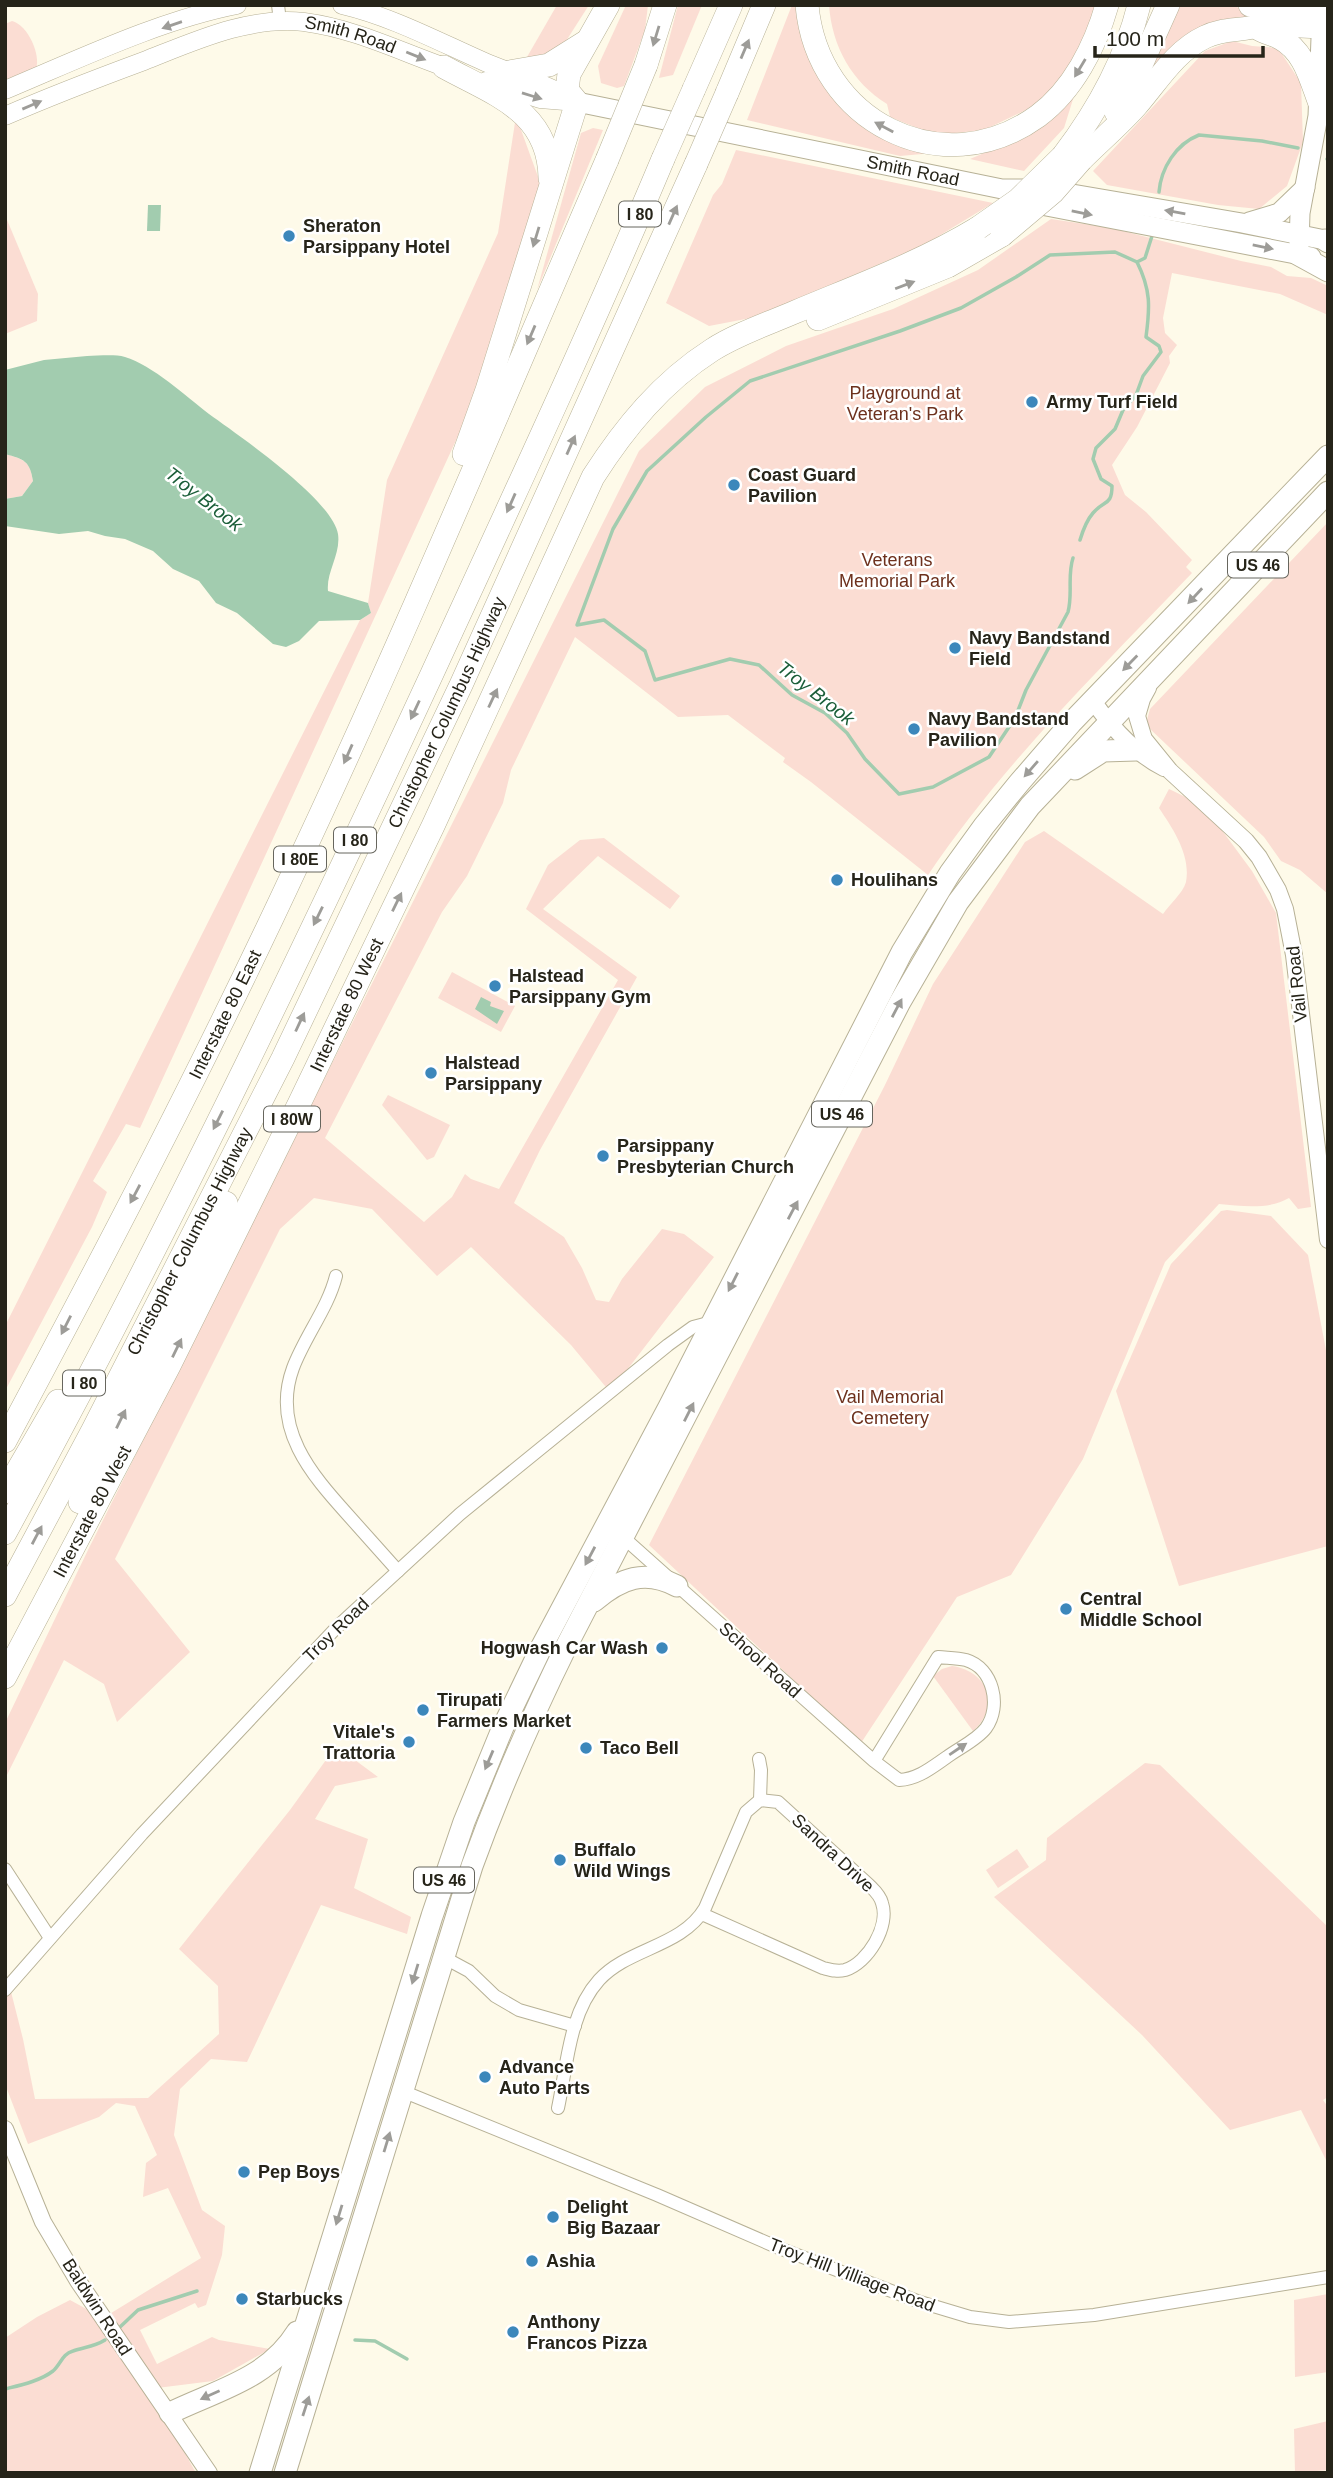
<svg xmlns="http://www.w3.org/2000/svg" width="1333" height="2478" font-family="Arial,sans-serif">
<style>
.green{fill:#fbddd3}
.water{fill:#a2ccaf}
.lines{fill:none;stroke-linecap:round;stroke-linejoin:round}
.stream{stroke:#a2ccaf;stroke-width:3.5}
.minor-casing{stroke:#b7b196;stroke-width:14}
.tertiary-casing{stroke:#b7b196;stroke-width:18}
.secondary-casing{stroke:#b7b196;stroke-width:19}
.primary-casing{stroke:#b7b196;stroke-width:21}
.trunk-casing{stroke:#b7b196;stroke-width:23}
.motorway-casing{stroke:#b7b196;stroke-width:24}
.minor{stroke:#fff;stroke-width:12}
.tertiary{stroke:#fff;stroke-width:16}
.secondary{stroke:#fff;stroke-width:18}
.primary{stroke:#fff;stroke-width:19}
.trunk{stroke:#fff;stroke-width:21}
.motorway{stroke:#fff;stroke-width:23}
.motorway-bridge-casing{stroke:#b7b196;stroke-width:24;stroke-linecap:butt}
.motorway-bridge{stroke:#fff;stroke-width:23}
.oneway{fill:#9d9c98}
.poi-dot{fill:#3c87bb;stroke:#fff;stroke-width:2.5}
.labels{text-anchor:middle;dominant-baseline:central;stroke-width:5;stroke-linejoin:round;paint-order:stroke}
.shield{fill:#fff;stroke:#67665e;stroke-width:2}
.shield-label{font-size:16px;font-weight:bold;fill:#262419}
.street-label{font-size:18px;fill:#262419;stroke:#fff}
.poi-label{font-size:18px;font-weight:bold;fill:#262419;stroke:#fff;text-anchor:start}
.park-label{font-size:18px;fill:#6d311d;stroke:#fff}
.water-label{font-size:19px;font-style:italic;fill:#1b5e39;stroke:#fff}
</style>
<rect width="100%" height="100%" fill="#fefae9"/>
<g class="green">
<path d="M557 5H589L559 52 523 64Z"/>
<path d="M626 5H648L645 30 624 86 617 88 601 83 598 66Z"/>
<path d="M678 5H702L673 75 659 78Z"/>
<path d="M792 5H799L825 84 933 153 900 156 747 120Z"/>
<path d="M829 5H1098L1097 17 1051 98 984 130 935 135 890 117 887 104C852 82 832 47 829 5Z"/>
<path d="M1177 5H1234L1240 9 1262 14 1243 18 1151 68Z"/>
<path d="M12 21C28 25 41 55 36 69L5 84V24Z"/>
<path d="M1232 41 1252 46 1278 48 1301 83 1303 142 1287 186 1259 209 1218 205 1107 185 1093 171 1205 51Z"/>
<path d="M1074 96 1064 128 1024 171 970 159 1026 135Z"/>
<path d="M516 116 541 185 475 399 140 1128 126 1124 93 1181 107 1192 92 1227 5 1391V1326L360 620 371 613 368 603 387 480 498 233Z"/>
<path d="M593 128 603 130 537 290 581 133Z"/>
<path d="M736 150 993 203 924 245 756 317 709 326 666 303 713 195 722 184Z"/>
<path d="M5 215 38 294 37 321 5 334Z"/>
<path d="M1051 219 1111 228 1241 261 1271 267 1287 276 1311 278 1328 286V315L1280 294 1172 273 1163 318 1165 333 1177 345 1169 356 1170 363 1137 427 1112 465 1125 495 1146 512 1192 560 1186 567 1192 573C1099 670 1003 764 928 875L811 782 783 762 785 758 728 715 678 717 575 637 511 770 503 803 467 876 442 912 325 1138 424 1222 452 1197 465 1174 471 1179 499 1189 618 980 526 909 548 865 580 840 604 838 680 896 670 909 598 856 543 909 637 977 540 1150 514 1203 564 1237 582 1268 596 1300 609 1302 622 1279 662 1229 684 1234 714 1257 610 1392 571 1345 471 1247 437 1276 372 1209 314 1198 280 1229 115 1559 190 1652 117 1722 104 1684 64 1660 5 1779V1723L88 1550 639 451 705 387 786 346 893 309 978 270Z"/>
<path d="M6 454C24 460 30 460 33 481L22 496 5 499Z"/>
<path d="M1328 522V894L1300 870 1281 861 1264 837 1149 728 1147 720 1150 709Z"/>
<path d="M1169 789 1204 806 1252 871 1276 913 1311 1207 1298 1209 1289 1198C1268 1210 1242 1206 1219 1204L1165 1262 1083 1459 1011 1575 957 1597 861 1743 649 1545 885 1085 933 984 1025 842 1044 831 1163 914C1169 905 1183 893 1186 882 1191 855 1173 829 1159 808Z"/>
<path d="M452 972 515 1006 501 1032 438 998Z"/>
<path d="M388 1095 450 1125 434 1157 427 1160 382 1105Z"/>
<path d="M1227 1210 1271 1216 1308 1255 1328 1361V1546L1179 1586 1116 1391 1171 1264 1221 1211Z"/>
<path d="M952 1666C988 1671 1001 1706 973 1731L933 1676 942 1669Z"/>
<path d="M336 1746 378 1777 335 1786 315 1819 368 1839 354 1888 411 1917 407 1934 321 1905 247 2062 211 2059 180 2089 174 2135 202 2210 225 2226 222 2255 206 2305 198 2308 195 2303 140 2330 157 2364 212 2337 219 2340 270 2349 213 2381 149 2389 196 2473H5V2338L37 2317 70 2300 103 2318 201 2258 168 2188 143 2197 146 2163 157 2155 135 2106 116 2103 99 2117 28 2144 5 2084V1979L8 1980 23 2039 35 2099 148 2098 219 2034 218 1986 179 1949 290 1810Z"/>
<path d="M1145 1763 1160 1765 1328 1927V2097L1323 2100 1328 2107V2164L1301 2110 1230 2130 1142 2035 994 1897 1046 1860 1047 1838Z"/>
<path d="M1017 1849 1029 1867 998 1888 986 1870Z"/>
<path d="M1328 2294V2372L1295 2377 1294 2300Z"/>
<path d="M1328 2421V2470L1295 2473 1294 2429Z"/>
</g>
<g class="water">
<path d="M148 205H161L160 231H147Z"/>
<path d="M87 356C98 356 114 354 125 357 152 365 186 396 209 414 238 435 332 499 338 534 341 554 326 572 328 591L368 603 371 613 360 620 319 621 299 641 286 647 273 644 237 613 216 603 199 581 173 569 153 551 125 539 105 536 88 531 59 534 5 526V499L22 496 33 481C30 461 24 459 5 454V370L44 360Z"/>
<path d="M481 997 491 1002 490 1006 504 1011 497 1024 475 1009Z"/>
</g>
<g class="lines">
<g class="stream">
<path d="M1327 159H1328"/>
<path d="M1159 192C1161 168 1176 144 1199 135L1262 141 1298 148"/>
<path d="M1080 540C1083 530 1086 521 1093 513 1104 500 1112 506 1112 486L1101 479 1093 459 1096 448 1115 429 1123 410 1136 395 1143 376 1161 352 1159 346 1146 337C1150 307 1151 290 1137 262L1145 258 1152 236"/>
<path d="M1073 558C1067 576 1073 594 1068 612L1026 690 1015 718 989 757 933 787 899 794 865 759 847 733 825 713 792 695 759 665 730 659 655 680 645 651 604 620 577 625 613 529 647 471 706 417 750 381 900 331 961 308 1016 277 1050 255 1115 252 1137 262"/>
<path d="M120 2327 138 2310 197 2291"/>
<path d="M355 2340 375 2341 407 2359"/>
<path d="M5 2389C21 2385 40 2381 53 2371 61 2364 62 2354 73 2351 84 2347 94 2347 105 2340"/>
</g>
<defs>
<g id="minor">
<path d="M278 5 280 21"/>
<path d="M336 1276C328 1308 305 1336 293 1368 271 1428 311 1474 348 1515 365 1534 381 1552 398 1571"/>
<path d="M624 1538 874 1761 899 1780C918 1779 931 1768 947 1757 959 1748 977 1740 986 1728 1002 1706 993 1668 966 1660 957 1658 947 1658 938 1657L874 1761"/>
<path d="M759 1759 761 1770 760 1800"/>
<path d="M5 1869 50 1938"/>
<path d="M443 1957 469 1971 495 1996 519 2010 575 2026"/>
<path d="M5 1990 142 1834 337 1627 460 1514 668 1345 693 1327 712 1322"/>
<path d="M402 2091 657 2195 779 2248 920 2302 970 2317 1009 2322 1094 2315 1328 2277"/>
<path d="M558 2108C567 2066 569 2013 599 1980 628 1948 682 1947 705 1908L746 1812 760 1800 778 1802 869 1885C874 1890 880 1895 882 1903 890 1926 868 1963 845 1970 837 1972 831 1970 823 1968L702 1914"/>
</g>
<g id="tertiary">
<path d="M1148 688 1142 699 1137 716 1144 739 1170 771 1246 841 1259 857 1278 890 1285 909 1294 955 1328 1240"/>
<path d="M1093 701C1112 728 1134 753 1164 768"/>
<path d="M5 2129 43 2222 78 2281 209 2473"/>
</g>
<g id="secondary">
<path d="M342 5C393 17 439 42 487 63 516 75 545 83 572 99"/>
<path d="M486 81 540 99 577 102"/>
<path d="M5 90C77 60 160 20 237 5"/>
<path id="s1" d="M5 116C51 96 98 78 144 61 195 41 248 16 304 22 358 29 405 54 456 71"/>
</g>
<g id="primary">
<path id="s2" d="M577 102 1002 189H1043L1242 223 1325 240"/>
<path d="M1029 200 1036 204 1311 257"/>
<path d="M1249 222 1279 213 1305 188"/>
<path d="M1299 246 1300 213 1318 116 1322 12"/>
</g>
<g id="trunk">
<path d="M1325 240 1328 242"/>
<path d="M1297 254 1328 271"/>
<path d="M1075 769 1103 751 1136 750"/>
<path d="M594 1601C621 1578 645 1569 677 1586"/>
<path d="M170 2413C217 2390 268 2379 297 2332"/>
<path d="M260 2473 432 1916 464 1822 503 1727 541 1648 669 1407 902 952 950 873 984 826 1019 783 1071 723 1328 456"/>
<path d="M285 2473 472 1866C500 1789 532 1716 568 1643L900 1002 958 902 1030 806 1328 492"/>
</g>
<g id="motorway">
<path d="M807 5C817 120 941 186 1038 116 1073 90 1095 47 1107 5"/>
<path d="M1250 5 1323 10"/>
<path d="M1259 29C1265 33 1273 34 1280 38 1304 51 1310 77 1319 101"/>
<path d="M646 65 665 5"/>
<path d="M444 67C495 95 549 111 550 178"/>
<path d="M509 72 549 65 584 43"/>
<path d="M694 89 731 5"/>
<path d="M727 93 764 5"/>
<path d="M1116 112 1136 76 1168 5"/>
<path d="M1063 156C1098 110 1125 62 1139 5"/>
<path d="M1081 160C1099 142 1119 125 1136 106 1157 82 1175 51 1205 37 1224 27 1245 32 1263 24L1321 27"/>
<path d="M818 319 948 266 1002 235"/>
<path d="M464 454 487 390 577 102 567 90 569 74 608 5"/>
<path id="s3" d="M5 1441C107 1250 207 1059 298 863 407 631 505 395 607 160"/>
<path d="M5 1492 58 1401"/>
<path d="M80 1502 226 1203"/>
<path d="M5 1533C158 1253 297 965 431 676 510 504 590 333 663 159"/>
<path id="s4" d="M5 1595 93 1430 283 1058 461 685 696 164"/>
<path id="s5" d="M5 1677 169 1366 299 1104 433 826 593 477C625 427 662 382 712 350 737 334 767 324 795 312 857 286 920 263 978 228"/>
</g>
</defs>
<use href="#minor" class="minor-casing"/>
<use href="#tertiary" class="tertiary-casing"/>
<use href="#secondary" class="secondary-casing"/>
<use href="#primary" class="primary-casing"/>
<use href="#trunk" class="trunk-casing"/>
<use href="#motorway" class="motorway-casing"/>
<use href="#minor" class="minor"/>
<use href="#tertiary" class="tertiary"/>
<use href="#secondary" class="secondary"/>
<use href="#primary" class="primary"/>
<use href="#trunk" class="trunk"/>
<use href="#motorway" class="motorway"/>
<defs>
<g id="motorway-bridge">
<path d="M663 159 694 89"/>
<path d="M607 160 646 65"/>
<path d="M696 164 727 93"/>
<path d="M978 228 1018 200 1063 156"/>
<path d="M1002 235 1053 192 1081 160"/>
</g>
</defs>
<use href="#motorway-bridge" class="motorway-bridge-casing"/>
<use href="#motorway-bridge" class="motorway-bridge"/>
</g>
<defs><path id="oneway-solid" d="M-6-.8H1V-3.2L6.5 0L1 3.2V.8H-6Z" transform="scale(1.75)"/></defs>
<g class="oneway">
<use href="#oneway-solid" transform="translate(172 25) rotate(161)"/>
<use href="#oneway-solid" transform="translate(656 36) rotate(107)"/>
<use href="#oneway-solid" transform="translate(745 49) rotate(-67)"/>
<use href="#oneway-solid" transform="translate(416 56) rotate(22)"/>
<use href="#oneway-solid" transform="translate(1080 68) rotate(121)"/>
<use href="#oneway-solid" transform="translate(532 96) rotate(17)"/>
<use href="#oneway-solid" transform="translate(32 105) rotate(-23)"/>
<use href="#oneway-solid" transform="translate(884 127) rotate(-152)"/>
<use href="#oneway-solid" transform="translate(1175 212) rotate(-170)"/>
<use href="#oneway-solid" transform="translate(1082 213) rotate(11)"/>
<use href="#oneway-solid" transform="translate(673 215) rotate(-66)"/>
<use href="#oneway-solid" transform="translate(536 237) rotate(107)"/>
<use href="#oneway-solid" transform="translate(1263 247) rotate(11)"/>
<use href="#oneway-solid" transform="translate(905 285) rotate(-21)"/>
<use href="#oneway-solid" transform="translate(531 335) rotate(113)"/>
<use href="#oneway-solid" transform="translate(571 445) rotate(-66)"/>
<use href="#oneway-solid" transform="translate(511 503) rotate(114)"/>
<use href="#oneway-solid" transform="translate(1195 596) rotate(133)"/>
<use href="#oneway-solid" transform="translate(1130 663) rotate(134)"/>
<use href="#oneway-solid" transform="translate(493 698) rotate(-65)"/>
<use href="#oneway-solid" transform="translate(415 710) rotate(115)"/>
<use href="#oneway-solid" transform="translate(348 754) rotate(114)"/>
<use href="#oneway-solid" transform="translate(1031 769) rotate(131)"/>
<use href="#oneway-solid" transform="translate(397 902) rotate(-64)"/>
<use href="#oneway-solid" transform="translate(318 916) rotate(116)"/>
<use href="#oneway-solid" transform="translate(897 1008) rotate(-62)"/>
<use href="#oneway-solid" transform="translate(300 1022) rotate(-65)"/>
<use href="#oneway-solid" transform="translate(218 1120) rotate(117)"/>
<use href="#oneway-solid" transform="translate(135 1194) rotate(118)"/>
<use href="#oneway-solid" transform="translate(793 1210) rotate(-62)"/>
<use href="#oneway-solid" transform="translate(733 1282) rotate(117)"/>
<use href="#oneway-solid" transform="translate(66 1325) rotate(117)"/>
<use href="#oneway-solid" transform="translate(177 1348) rotate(-64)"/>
<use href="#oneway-solid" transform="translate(689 1412) rotate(-63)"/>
<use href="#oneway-solid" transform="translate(121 1419) rotate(-64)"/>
<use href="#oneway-solid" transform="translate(37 1535) rotate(-62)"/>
<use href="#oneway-solid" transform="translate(590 1556) rotate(118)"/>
<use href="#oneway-solid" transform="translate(958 1749) rotate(-34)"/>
<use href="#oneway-solid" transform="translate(489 1760) rotate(113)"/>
<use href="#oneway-solid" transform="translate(415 1974) rotate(107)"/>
<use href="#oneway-solid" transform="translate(387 2142) rotate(-73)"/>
<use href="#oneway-solid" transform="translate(339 2215) rotate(107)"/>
<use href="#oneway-solid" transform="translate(210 2395) rotate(156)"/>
<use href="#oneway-solid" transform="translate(306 2406) rotate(-72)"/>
</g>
<g class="poi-dot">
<circle cx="289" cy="236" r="7"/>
<circle cx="1032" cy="402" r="7"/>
<circle cx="734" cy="485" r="7"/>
<circle cx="955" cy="648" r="7"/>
<circle cx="914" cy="729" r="7"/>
<circle cx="837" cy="880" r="7"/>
<circle cx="495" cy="986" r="7"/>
<circle cx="431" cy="1073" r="7"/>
<circle cx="603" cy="1156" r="7"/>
<circle cx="1066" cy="1609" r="7"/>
<circle cx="662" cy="1648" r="7"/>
<circle cx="423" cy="1710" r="7"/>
<circle cx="409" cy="1742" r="7"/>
<circle cx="586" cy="1748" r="7"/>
<circle cx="560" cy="1860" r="7"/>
<circle cx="485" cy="2077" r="7"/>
<circle cx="244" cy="2172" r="7"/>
<circle cx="553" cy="2217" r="7"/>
<circle cx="532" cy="2261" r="7"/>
<circle cx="242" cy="2299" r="7"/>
<circle cx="513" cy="2332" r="7"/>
</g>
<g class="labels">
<g class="shield">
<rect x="619" y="201.5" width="42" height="25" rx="5"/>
<rect x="1228" y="552.5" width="60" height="25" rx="5"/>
<rect x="334" y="827.5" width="42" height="25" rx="5"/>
<rect x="274" y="846.5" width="52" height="25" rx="5"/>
<rect x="812" y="1101.5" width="60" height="25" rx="5"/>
<rect x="264" y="1106.5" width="56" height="25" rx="5"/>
<rect x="63" y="1370.5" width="42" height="25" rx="5"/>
<rect x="414" y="1867.5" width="60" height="25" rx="5"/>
</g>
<g class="shield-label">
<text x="640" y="214">I 80</text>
<text x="1258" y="565">US 46</text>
<text x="355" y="840">I 80</text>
<text x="300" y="859">I 80E</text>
<text x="842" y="1114">US 46</text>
<text x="292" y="1119">I 80W</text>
<text x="84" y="1383">I 80</text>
<text x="444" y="1880">US 46</text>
</g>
<g class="street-label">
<text stroke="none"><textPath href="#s1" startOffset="364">Smith Road</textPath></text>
<text stroke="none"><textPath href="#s2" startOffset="343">Smith Road</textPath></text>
<text stroke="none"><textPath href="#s4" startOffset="987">Christopher Columbus Highway</textPath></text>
<text transform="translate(1297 984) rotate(-96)">Vail Road</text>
<text stroke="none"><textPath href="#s5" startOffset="754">Interstate 80 West</textPath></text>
<text stroke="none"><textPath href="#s3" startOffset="480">Interstate 80 East</textPath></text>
<text stroke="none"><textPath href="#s4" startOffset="399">Christopher Columbus Highway</textPath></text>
<text stroke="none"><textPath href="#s5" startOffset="187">Interstate 80 West</textPath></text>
<text transform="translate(336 1630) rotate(-44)">Troy Road</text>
<text transform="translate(760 1660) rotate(42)">School Road</text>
<text transform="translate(833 1853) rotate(43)">Sandra Drive</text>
<text transform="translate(852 2275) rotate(21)">Troy Hill Villiage Road</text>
<text transform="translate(97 2307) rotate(57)">Baldwin Road</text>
</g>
<g class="poi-label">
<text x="303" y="226">Sheraton<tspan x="303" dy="21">Parsippany Hotel</tspan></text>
<text x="1046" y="402">Army Turf Field</text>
<text x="748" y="475">Coast Guard<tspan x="748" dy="21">Pavilion</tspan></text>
<text x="969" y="638">Navy Bandstand<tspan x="969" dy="21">Field</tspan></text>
<text x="928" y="719">Navy Bandstand<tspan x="928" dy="21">Pavilion</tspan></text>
<text x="851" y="880">Houlihans</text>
<text x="509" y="976">Halstead<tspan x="509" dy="21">Parsippany Gym</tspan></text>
<text x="445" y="1063">Halstead<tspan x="445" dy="21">Parsippany</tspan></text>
<text x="617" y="1146">Parsippany<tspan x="617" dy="21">Presbyterian Church</tspan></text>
<text x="1080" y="1599">Central<tspan x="1080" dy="21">Middle School</tspan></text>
<text x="648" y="1648" text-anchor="end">Hogwash Car Wash</text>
<text x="437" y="1700">Tirupati<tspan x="437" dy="21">Farmers Market</tspan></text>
<text x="395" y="1732" text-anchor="end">Vitale's<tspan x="395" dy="21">Trattoria</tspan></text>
<text x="600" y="1748">Taco Bell</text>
<text x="574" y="1850">Buffalo<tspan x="574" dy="21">Wild Wings</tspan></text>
<text x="499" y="2067">Advance<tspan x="499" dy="21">Auto Parts</tspan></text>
<text x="258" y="2172">Pep Boys</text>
<text x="567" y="2207">Delight<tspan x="567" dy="21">Big Bazaar</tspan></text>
<text x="546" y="2261">Ashia</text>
<text x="256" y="2299">Starbucks</text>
<text x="527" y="2322">Anthony<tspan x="527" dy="21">Francos Pizza</tspan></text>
</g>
<g class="park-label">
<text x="905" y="393">Playground at<tspan x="905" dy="21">Veteran's Park</tspan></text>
<text x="897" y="560">Veterans<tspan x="897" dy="21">Memorial Park</tspan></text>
<text x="890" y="1397">Vail Memorial<tspan x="890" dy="21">Cemetery</tspan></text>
</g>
<g class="water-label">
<text transform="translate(204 499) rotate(38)">Troy Brook</text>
<text transform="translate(816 693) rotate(38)">Troy Brook</text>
</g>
</g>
<rect width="1333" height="2478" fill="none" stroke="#262419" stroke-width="14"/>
<path d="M1095 46v10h168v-10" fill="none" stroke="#262419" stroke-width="3.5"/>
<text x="1106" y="46" font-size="21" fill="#262419" stroke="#ffffff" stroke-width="5" paint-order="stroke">100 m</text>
</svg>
